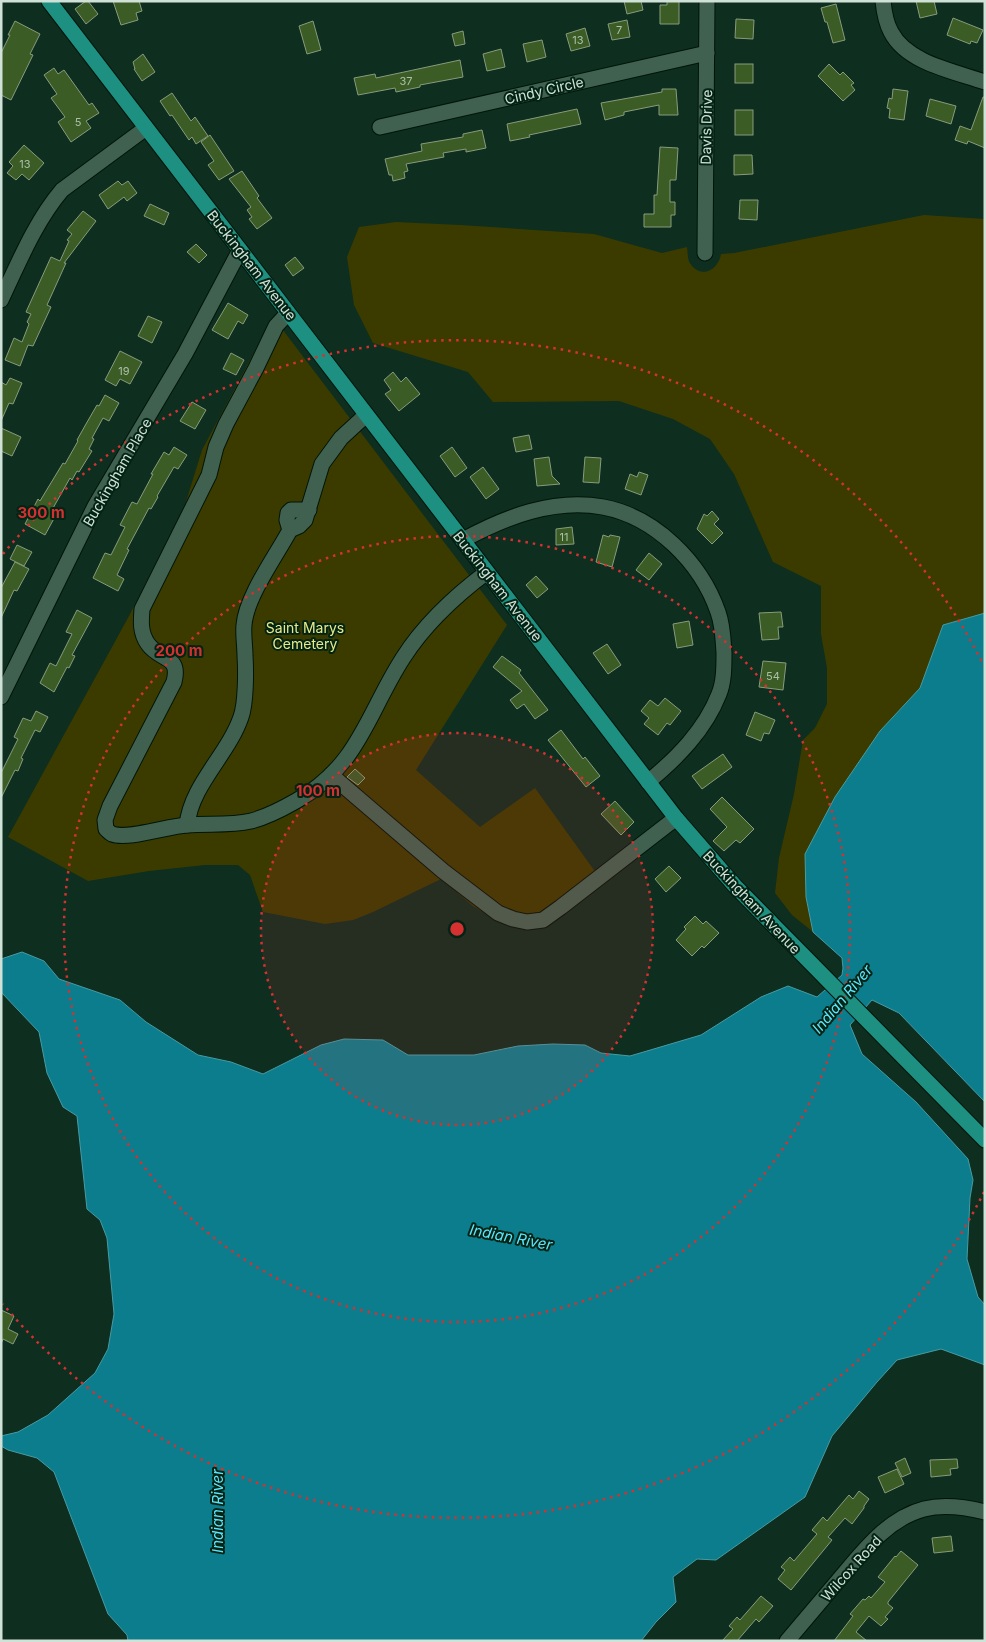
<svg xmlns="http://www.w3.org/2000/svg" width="986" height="1642" font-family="Inter,sans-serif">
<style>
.green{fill:#3b3b00}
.water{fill:#0c7d8d;stroke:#479ba3}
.building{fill:#3b5c25;stroke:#889b7d}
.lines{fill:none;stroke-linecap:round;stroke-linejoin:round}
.minor-casing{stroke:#00150a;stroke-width:17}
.major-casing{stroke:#00150a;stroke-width:17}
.minor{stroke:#40614f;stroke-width:15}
.major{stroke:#1d9081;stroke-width:15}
.ring{fill:none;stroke:#d63131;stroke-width:2.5;stroke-dasharray:2.5 5}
.labels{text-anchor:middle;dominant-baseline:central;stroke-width:4;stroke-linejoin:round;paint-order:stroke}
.number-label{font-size:11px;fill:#abc0aa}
.street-label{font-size:14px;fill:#d0e2d7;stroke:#032415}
.park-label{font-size:14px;fill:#e8ea87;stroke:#032415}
.water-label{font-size:15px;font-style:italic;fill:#5ce5fc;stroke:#032415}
.centre{fill:#d63131;stroke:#032415;stroke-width:2.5}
.ring-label{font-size:15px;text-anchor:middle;font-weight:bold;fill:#d63131;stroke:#032415;stroke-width:4;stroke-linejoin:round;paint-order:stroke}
</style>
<rect width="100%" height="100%" fill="#0e2e1f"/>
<g class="green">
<path d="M924 215 985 219V613L943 625 920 688 880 731 806 897 813 932 792 915 775 893 779 858 794 794 803 740 815 728 827 704V668L821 634V586L773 562 734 474 710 439 673 419 619 401 493 402 468 372 373 343 354 305 347 257 359 227 396 222 460 225 594 234 662 253 687 247C688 254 687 261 692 266 704 279 719 268 721 254L734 253Z"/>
<path d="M273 317 507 625 416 770 480 827 535 788 604 884 554 920 494 919 473 906 441 879 373 912 353 920 325 924 263 912 250 875 238 865H205L149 871 88 881 8 837 129 616 185 505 202 450Z"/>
</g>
<path class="water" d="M985 613V1102L899 1013 872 1000 850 1025 862 1054 916 1102 968 1159 973 1180 970 1198 967 1259 978 1297 985 1305V1365L941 1349 897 1360 877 1382 832 1436 805 1497 716 1560 697 1559 673 1577 676 1602 656 1622 641 1641H128L127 1635 108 1614 54 1472 37 1458 8 1450 1 1446V1436L18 1432 48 1415 95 1373 108 1349 114 1314 107 1238 100 1220 87 1209 77 1116 63 1107 47 1073 39 1032 1 992V959L22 952 44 961 59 979 120 1000 146 1022 198 1055 231 1062 263 1074 321 1045 344 1039 383 1040 408 1055H474L518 1046 553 1044 585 1045 601 1053 630 1056 701 1035 761 997 788 986 817 997 842 975 843 968 842 958 813 932 806 897 805 854 835 797 880 731 920 688 943 625Z"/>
<g class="building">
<path d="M86 1H88L98 14 86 24 75 9Z"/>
<path d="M113 1H139L142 11 136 13 138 20 121 25Z"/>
<path d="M624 1H641L643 10 627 14Z"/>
<path d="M667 1H679V24H660V5H667Z"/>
<path d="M916 1H934L937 14 920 18Z"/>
<path d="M836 4 845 40 833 43 827 22H825L821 8Z"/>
<path d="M953 18 983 30 977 43 971 41 970 44 947 35Z"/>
<path d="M736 19 754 20 753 39 735 38Z"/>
<path d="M627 20 630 37 612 40 608 24Z"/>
<path d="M15 21 40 34 30 54 33 55 11 100 1 95V53L10 35H8Z"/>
<path d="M313 21 321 50 307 54 299 26Z"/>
<path d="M585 28 590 46 571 51 566 34Z"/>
<path d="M463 31 465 44 455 46 452 34Z"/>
<path d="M542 40 546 57 527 62 523 44Z"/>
<path d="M501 49 505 67 487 71 483 54Z"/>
<path d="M143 54 155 72 142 81 134 69H135L133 62Z"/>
<path d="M460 60 463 77 420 85V87L396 92 395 88 358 95 354 78 375 74 376 78Z"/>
<rect x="735" y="64" width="18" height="19"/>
<path d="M829 64 840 75 843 72 854 83 851 85 855 90 843 101 818 76Z"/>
<path d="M54 68 58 74 64 70 89 105 92 103 99 113 86 121 91 128 71 142 58 122 65 117 51 98 57 94 44 75Z"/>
<path d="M662 89H676L678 115H659V105L624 112V115L605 120 601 103 662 92Z"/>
<path d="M893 89 908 91 904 120 889 118 890 109 887 108 889 98 892 99Z"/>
<path d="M172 93 191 121 195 117 208 136 196 144 192 137 189 140 172 115 170 116 160 101Z"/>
<path d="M983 97H985V148L968 141 967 144 955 140 960 126 971 130Z"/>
<path d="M930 99 956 106 951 124 926 116Z"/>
<path d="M577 109 581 124 529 135 530 137 510 141 507 124Z"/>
<rect x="735" y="110" width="18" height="25"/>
<path d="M482 130 486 148 466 152V149L443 153 444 157 406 164 408 171 404 172 405 178 393 181 392 175H389L385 159 422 151 421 144 463 137V134Z"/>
<path d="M210 135 234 171 219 180 208 165 214 161 201 142Z"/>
<path d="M24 145 44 163 29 180 22 174 16 180 7 173 13 166 9 162Z"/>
<path d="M660 147 678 148 676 180H670V202H675V215H671V227H644V214H654V195H657Z"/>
<path d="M734 155H752L753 174 734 175Z"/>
<path d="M242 171 259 196 257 198 272 218 257 229 249 219 252 217 247 210 251 207 229 179Z"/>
<path d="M118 181 122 185 128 181 137 193 127 201 124 197 108 209 99 195Z"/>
<path d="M740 200H758L757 220 739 219Z"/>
<path d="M150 204 169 213 164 225 144 216Z"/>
<path d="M83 211 96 221 64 263H66L47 305 51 307 33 346 28 345 20 366 5 360 14 338 22 342 29 324 27 322 31 314 26 312 51 257 60 261 69 241 67 240 72 234 67 230Z"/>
<path d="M196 244 207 255 199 263 187 252Z"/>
<path d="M295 257 304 268 293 276 285 265Z"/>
<path d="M228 303 248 315 243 324 238 321 228 339 212 330Z"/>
<path d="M148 316 162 322 152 343 138 336Z"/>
<path d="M120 351 142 362 130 384 120 379 116 386 105 380Z"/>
<path d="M231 353 244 360 236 375 223 369Z"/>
<path d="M393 372 401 382 406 377 420 394 399 411 385 394 391 390 384 380Z"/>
<path d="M10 378 22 383 13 404 9 403 1 421V382L6 385Z"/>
<path d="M105 395 119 403 109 421 103 418 92 438 94 439 89 449 92 451 79 472 77 471 72 480 70 478 52 510 57 513 45 535 25 524 38 499 40 501 63 463 65 464 78 441 77 440 86 424 97 405 99 406Z"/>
<path d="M192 402 206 410 195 429 180 421Z"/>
<path d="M1 428 21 437 12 456 1 451Z"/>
<path d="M529 435 532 449 516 452 513 438Z"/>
<path d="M174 447 187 455 178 469 174 467 157 496 158 497 151 509 149 508 127 549 129 550 117 575 124 579 118 591 93 578 105 553 111 555 125 527 120 525 132 502 137 504 153 474H151L164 452 169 455Z"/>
<path d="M452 447 467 468 455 477 440 456Z"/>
<path d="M549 457 552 476 560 484 537 486 534 459Z"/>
<path d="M585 457 601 458 599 483 583 482Z"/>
<path d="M483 467 499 489 486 499 470 477Z"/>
<path d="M639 472 648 475 641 495 625 489 630 474 637 477Z"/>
<path d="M712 511 719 519 714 524 723 533 712 544 697 529 704 514 707 516Z"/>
<path d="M572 527 574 544 556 545V529Z"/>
<path d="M603 535 609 537 610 535 620 537 612 567 596 562Z"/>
<path d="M17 545 32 552 24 566 10 559Z"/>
<path d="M649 553 662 564 649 580 636 570Z"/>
<path d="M15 562 29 569 17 591 14 590 1 618V588Z"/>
<path d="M536 576 548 589 537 598 526 585Z"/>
<path d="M77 610 92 618 72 655 75 656 69 668 67 667 54 692 40 683 50 663 56 666 72 634 66 632Z"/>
<path d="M781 612 783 627H778L779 639 762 640 759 613Z"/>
<path d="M689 621 693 645 677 648 673 624Z"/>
<path d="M607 644 621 665 608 674 593 653Z"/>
<path d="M502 656 521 670 519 673 548 710 535 719 524 704 517 709 510 700 522 691 493 667Z"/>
<path d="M763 661 786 663 783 690 759 687Z"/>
<path d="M665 698 681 711 670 725 667 723 658 735 644 724 649 718 641 711 650 700 658 706Z"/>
<path d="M36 711 48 717 40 732 35 730 21 758 23 759 18 771 15 770 1 798V773L18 739 14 737 23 718 31 721Z"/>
<path d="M755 712 775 720 769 734 764 733 761 741 746 735Z"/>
<path d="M561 730 583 759 585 757 600 776 586 787 548 740Z"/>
<path d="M723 754 732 767 702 789 692 776Z"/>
<path d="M355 769 365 778 358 785 347 777Z"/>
<path d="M722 797 754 829 740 843 736 840 724 851 713 841 727 827 710 809Z"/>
<path d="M615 801 634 822 621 835 601 814Z"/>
<path d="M669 866 681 878 666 892 655 879Z"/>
<path d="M695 916 703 924 706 921 719 933 704 948 702 946 692 956 676 940 686 929 684 927Z"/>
<path d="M1 1310 14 1316 8 1329 18 1334 13 1344 3 1339 1 1344Z"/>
<path d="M905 1458 911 1473 902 1477 895 1463Z"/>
<path d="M957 1459 958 1468 950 1469 951 1475 931 1477 930 1460Z"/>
<path d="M897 1469 904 1484 885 1493 878 1477Z"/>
<path d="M859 1491 869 1499 864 1506V1508L852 1524 845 1518 828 1537 832 1540 791 1590 778 1579 785 1570 781 1567 790 1557 794 1561 817 1534 812 1530 823 1517 827 1521 849 1495 853 1499Z"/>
<path d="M951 1536 953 1551 934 1553 932 1538Z"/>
<path d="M901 1551 918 1565 888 1602V1604L893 1608 885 1617 888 1619 881 1626 869 1616 856 1632 867 1641H834L853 1616 850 1614 863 1599 865 1600 869 1596 871 1598 885 1582 878 1577 895 1556 896 1557Z"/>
<path d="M761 1596 773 1606 759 1622 756 1619 737 1641H722L733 1629 729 1626 737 1617 740 1620Z"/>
</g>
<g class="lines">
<defs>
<g id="minor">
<path d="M883 1C884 11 886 23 891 32 907 63 953 71 985 82"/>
<path d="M380 127 707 53"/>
<path d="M705 253 707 1"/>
<path d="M1 300C19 262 35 222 62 190L146 128"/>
<path d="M288 313 276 326 256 368 226 424 216 447 209 475 142 609C141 621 140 633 148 644 160 661 181 655 174 682L110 806 105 820 106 829C108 831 110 833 112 834 128 840 168 826 187 825 208 823 229 826 251 821 267 817 282 809 296 801 359 766 367 714 403 658 424 625 455 596 487 572"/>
<path d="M290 530 287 520 288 513 291 510H309"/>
<path d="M463 540C505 517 554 498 603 507 656 517 701 563 718 612 723 626 723 639 724 653 724 667 724 682 719 694 705 730 677 758 648 782"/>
<path d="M1 697 95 506 185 354 240 250"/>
<path d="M331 775 443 871 498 913 513 919 527 922 543 920 561 907 676 818"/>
<path d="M187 825C191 785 228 755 241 717 246 703 246 671 245 656 245 646 243 635 244 625 246 597 276 556 290 530L299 526 305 520 322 464 341 438 366 415"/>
<path d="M787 1641C804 1621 820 1602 837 1582 861 1554 886 1519 924 1509 944 1504 965 1507 985 1512"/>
</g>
<path id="major" d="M49 1 676 818 735 886 985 1140"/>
</defs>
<use href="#minor" class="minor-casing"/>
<use href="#major" class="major-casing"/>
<use href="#minor" class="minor"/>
<use href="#major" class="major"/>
</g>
<circle cx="457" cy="929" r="196" fill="#d63131" fill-opacity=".12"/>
<g class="ring">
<circle cx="457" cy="929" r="196"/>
<circle cx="457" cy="929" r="393"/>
<path d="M984 1192A589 589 0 0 1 3 1304M3 554A589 589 0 0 1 984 666"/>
</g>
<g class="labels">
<g class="number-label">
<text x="619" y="30">7</text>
<text x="578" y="40">13</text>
<text x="406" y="81">37</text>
<text x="78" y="122">5</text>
<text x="25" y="164">13</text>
<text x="124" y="371">19</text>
<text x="564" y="537">11</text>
<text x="773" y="676">54</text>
</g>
<g class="street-label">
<text transform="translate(544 90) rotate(-13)">Cindy Circle</text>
<text transform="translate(706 127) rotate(-89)">Davis Drive</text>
<text transform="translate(252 265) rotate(52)">Buckingham Avenue</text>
<text transform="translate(117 472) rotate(-60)">Buckingham Place</text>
<text transform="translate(498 586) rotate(52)">Buckingham Avenue</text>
<text transform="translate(752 902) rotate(47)">Buckingham Avenue</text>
<text transform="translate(851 1568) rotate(-48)">Wilcox Road</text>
</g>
<g class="park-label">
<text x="305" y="627">Saint Marys<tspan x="305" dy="16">Cemetery</tspan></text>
</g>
<g class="water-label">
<text transform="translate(842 999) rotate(-50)">Indian River</text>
<text transform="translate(511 1237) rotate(11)">Indian River</text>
<text transform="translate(217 1511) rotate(-90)">Indian River</text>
</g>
</g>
<circle cx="457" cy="929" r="8" class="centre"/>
<g class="ring-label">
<text x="41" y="518">300 m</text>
<text x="179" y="656">200 m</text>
<text x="318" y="796">100 m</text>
</g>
<rect width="986" height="1642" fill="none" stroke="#d0e2d7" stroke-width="5"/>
</svg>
